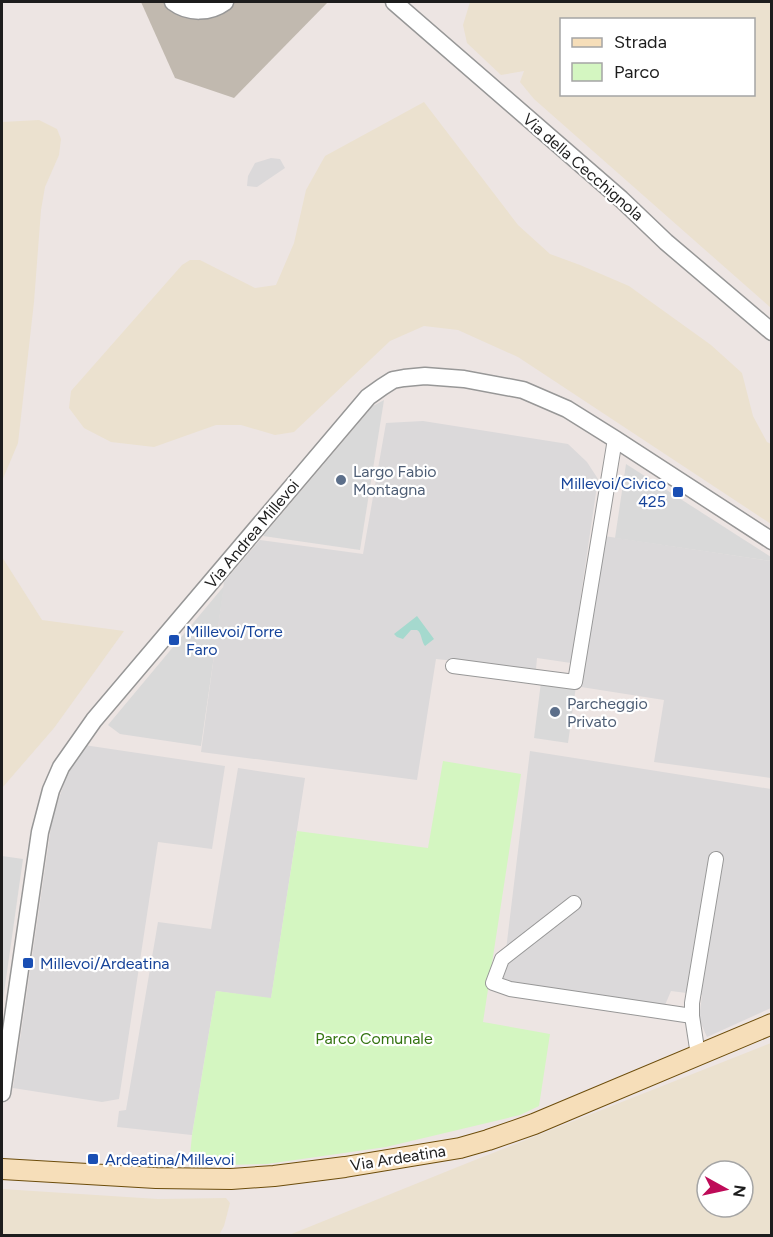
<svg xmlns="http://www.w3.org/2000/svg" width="773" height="1237" font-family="Figtree,sans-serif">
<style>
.residential{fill:#dbd9da}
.construction{fill:#c1b9af}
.farmland{fill:#ebe1cf;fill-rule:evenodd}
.park{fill:#d4f6c1}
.parking{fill:#d9d9d9}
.water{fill:#a5d9ce}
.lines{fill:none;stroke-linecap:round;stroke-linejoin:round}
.minor-casing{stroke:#979797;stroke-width:16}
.tertiary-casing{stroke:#979797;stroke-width:19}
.secondary-casing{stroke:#6d4d0b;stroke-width:22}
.minor{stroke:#fff;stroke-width:14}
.tertiary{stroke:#fff;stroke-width:16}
.secondary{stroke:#f6deb9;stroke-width:20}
.service-dot{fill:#5c6f8a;stroke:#fff;stroke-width:2}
.transit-dot{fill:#1a4fb4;stroke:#fff;stroke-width:2}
.labels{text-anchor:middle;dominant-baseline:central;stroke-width:4.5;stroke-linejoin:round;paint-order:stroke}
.street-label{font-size:16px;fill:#1d1d1d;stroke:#fff}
.service-label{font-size:16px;fill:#4e5e75;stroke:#fff;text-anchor:start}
.transit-label{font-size:16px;fill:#164399;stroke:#fff;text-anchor:start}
.park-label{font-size:16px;fill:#347411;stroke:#fff}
</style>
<rect width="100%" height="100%" fill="#ede5e3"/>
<g class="residential">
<path d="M271 158 280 159 285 168 257 187 247 186 248 176 255 163Z"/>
<path d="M423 421 568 444 587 462 598 479 571 663 537 658 536 669 436 659 417 780 201 752 224 582 260 540 363 554 386 423Z"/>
<path d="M604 536 771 561V778L654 762 664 700 581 687Z"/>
<path d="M84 745 225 766 212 849 158 842 119 1099 102 1102 13 1088 52 820 66 777Z"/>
<path d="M530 751 771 789V1008L707 1037 699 1019 702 995 671 991 665 1005 502 983Z"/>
<path d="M238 768 305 778 271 999 216 991 192 1135 117 1127 119 1111 126 1110 158 922 211 929Z"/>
</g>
<path class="construction" d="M141 2H328L234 98 175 78Z"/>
<g class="farmland">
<path d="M470 2H771V308L534 99 520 82 524 71 501 75 467 43 463 25ZM562 20H754V94H562Z"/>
<path d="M424 102 518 225 550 254 580 265 629 286 711 345 742 373 753 416 767 442 771 444V524L518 357 458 330 424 326 390 341 294 432 275 435 241 425H216L154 447 111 442 84 428 69 408 71 391 182 265 190 260H200L255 288 276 285 294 243 306 190 325 156Z"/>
<path d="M39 120 57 129 61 139 59 155 45 187 41 210 34 302 18 443 2 481V122Z"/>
<path d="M2 557 42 620 124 631 54 728 2 788Z"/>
<path d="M771 1043V1235H289L470 1162ZM707 1171H743V1207H707Z"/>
<path d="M2 1189 158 1199 226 1198 230 1203 224 1226 219 1235H2Z"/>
</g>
<path class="park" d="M443 761 521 774 483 1022 550 1034 539 1106 520 1115 386 1147 267 1164 189 1166 192 1135 216 991 271 998 297 831 428 848Z"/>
<g class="parking">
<path d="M384 400 360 550 263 536 373 406Z"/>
<path d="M626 464 771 557V561L615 538Z"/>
<path d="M224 586 201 746 120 734 108 725Z"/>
<path d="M541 682 576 686 568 743 534 738Z"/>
<path d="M2 856 23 859 2 1007Z"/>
</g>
<path class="water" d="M417 616 434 639 425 646C421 641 422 633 417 630H411L403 639 397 637 394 634Z"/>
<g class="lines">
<defs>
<g id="minor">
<path d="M453 666 575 682 615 439"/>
<path d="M574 903 502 959 493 983 510 989 692 1016"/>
<path d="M698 1055 692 1016V1003L716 859"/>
</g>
<g id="tertiary">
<path d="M173 2C189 14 210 13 225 2"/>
<path d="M394 2 621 199 666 242 772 332"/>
<path d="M2 1093 40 832 51 790 61 767 94 720 368 397 382 387 393 380 404 378 425 376 464 379 523 390 567 409 615 439 772 541"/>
</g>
<path id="secondary" d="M2 1169 156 1178 231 1179 274 1176 345 1167 460 1148 488 1140 534 1124 772 1024"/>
</defs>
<use href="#minor" class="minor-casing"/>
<use href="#tertiary" class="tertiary-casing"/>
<use href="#secondary" class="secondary-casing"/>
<use href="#minor" class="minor"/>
<use href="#tertiary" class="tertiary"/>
<use href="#secondary" class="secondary"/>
</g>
<g class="service-dot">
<circle cx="341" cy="480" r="6"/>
<circle cx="555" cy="712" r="6"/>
</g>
<g class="transit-dot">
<rect x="672" y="486" width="12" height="12" rx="3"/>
<rect x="168" y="634" width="12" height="12" rx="3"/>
<rect x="22" y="957" width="12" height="12" rx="3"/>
<rect x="87" y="1153" width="12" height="12" rx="3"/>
</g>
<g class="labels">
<g class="street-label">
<text transform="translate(583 167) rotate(41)">Via della Cecchignola</text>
<text transform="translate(252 534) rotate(-50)">Via Andrea Millevoi</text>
<text transform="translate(398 1158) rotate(-9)">Via Ardeatina</text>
</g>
<g class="service-label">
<text x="353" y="471">Largo Fabio<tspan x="353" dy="18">Montagna</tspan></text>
<text x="567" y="703">Parcheggio<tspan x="567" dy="18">Privato</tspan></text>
</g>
<g class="transit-label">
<text x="666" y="483" text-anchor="end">Millevoi/Civico<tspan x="666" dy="18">425</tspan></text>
<text x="186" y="631">Millevoi/Torre<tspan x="186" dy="18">Faro</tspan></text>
<text x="40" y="963">Millevoi/Ardeatina</text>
<text x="105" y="1159">Ardeatina/Millevoi</text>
</g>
<g class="park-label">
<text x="374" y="1038">Parco Comunale</text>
</g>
</g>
<rect width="773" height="1237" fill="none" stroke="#1d1d1d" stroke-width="6"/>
<rect x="560" y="18" width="195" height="78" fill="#ffffff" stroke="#a5a5a5" stroke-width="1.5"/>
<rect x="572" y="38" width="30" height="9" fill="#f6deb9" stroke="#a5a5a5" stroke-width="1.5"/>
<text x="614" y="48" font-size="18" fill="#1d1d1d">Strada</text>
<rect x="572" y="63" width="30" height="18" fill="#d4f6c1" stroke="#a5a5a5" stroke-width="1.5"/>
<text x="614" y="78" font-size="18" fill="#1d1d1d">Parco</text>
<g transform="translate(725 1189) rotate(98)"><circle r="28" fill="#ffffff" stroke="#a5a5a5" stroke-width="1.5"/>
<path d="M0-4.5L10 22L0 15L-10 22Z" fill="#be0b58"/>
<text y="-9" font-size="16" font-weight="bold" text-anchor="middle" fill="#1d1d1d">N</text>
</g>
</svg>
